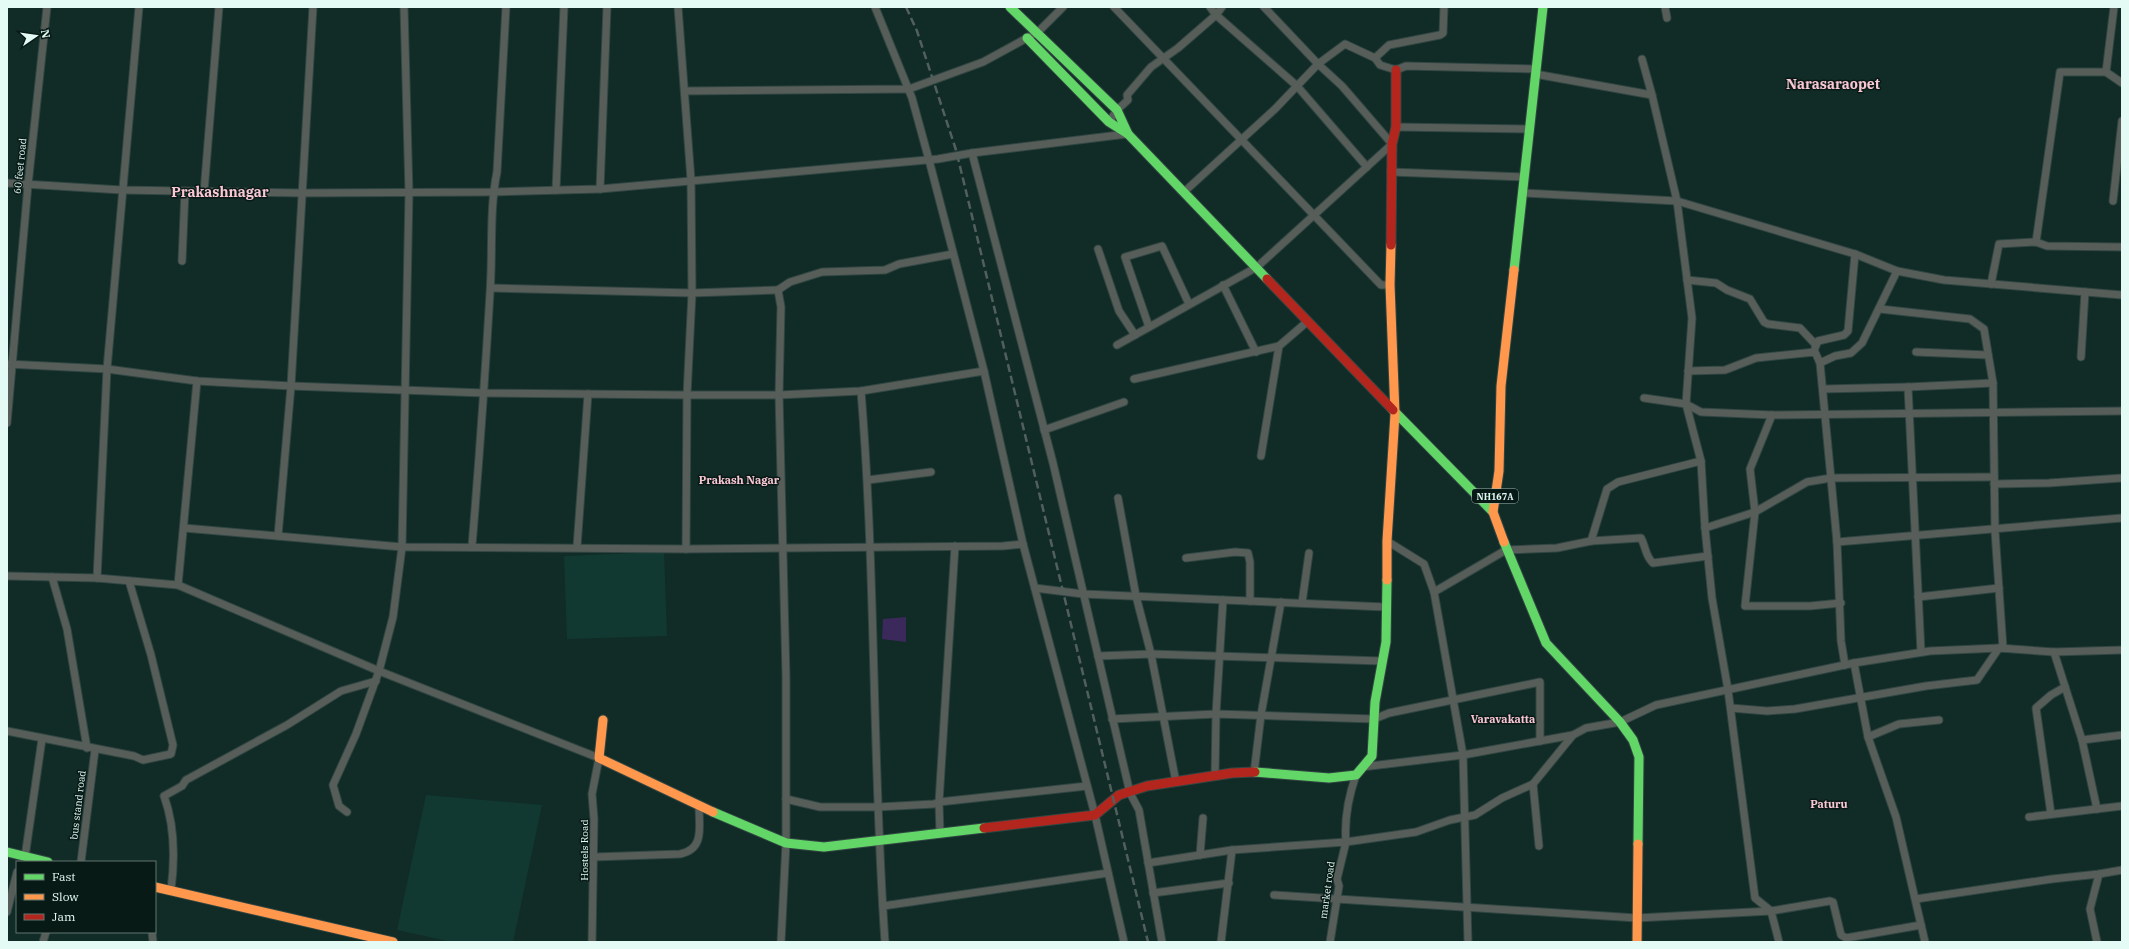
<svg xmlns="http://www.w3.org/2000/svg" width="2129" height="949" font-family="'IBM Plex Serif',serif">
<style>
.built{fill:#113932}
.green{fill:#3a295a}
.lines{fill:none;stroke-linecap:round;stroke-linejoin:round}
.street-casing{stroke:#314642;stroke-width:9}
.fast-casing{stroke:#314642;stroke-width:11}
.slow-casing{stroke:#314642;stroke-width:11}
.jam-casing{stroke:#314642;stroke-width:11}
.street{stroke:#575e59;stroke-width:7}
.fast{stroke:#63d668;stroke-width:9}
.slow{stroke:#ff974d;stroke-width:9}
.jam{stroke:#b3261e;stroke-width:9}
.rail{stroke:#52605d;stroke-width:2.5;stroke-dasharray:8 4;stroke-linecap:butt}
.labels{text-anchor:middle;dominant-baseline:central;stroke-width:3;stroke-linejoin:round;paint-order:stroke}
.shield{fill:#081a16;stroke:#a2b8b2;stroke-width:1}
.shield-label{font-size:9px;font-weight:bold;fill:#e4fbf5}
.street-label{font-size:10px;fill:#e4fbf5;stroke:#081a16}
.neighbourhood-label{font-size:11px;font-weight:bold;fill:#fac7d5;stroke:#081a16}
.district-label{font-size:14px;font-weight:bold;fill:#fac7d5;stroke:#081a16}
</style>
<rect width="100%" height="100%" fill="#112b27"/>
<g class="built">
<path d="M664 552 667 636 567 639 564 556Z"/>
<path d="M426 795 542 805 513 942H452L397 930Z"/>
</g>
<path class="green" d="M906 617V642L882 639 883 619Z"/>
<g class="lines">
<defs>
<g id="street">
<path d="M678 7 691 180 692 293 687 395 686 549"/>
<path d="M875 7 912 98 929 160 984 371 1023 544 1095 815 1124 942"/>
<path d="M1114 7 1381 285H1390"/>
<path d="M1222 7 1216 15 1297 86 1367 167"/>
<path d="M1264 7 1318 64 1345 44 1375 58 1380 65 1396 70 1406 66 1536 69"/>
<path d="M1665 7 1667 18"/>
<path d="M1375 58 1389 45 1440 35 1443 33 1444 7"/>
<path d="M2106 72 2114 7"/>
<path d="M1535 74 1652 95 1642 59"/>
<path d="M685 91 909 89 983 62 1038 32 1063 7"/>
<path d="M1652 95 1677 201 1692 318 1686 404 1701 461 1705 528 1712 598 1728 690 1755 898 1771 911 1830 901 1833 902 1841 935 1846 938 1921 925"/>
<path d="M1109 122 1117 110 1128 100 1127 95 1151 67 1178 48 1216 15 1210 7"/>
<path d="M1396 127 1529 129"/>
<path d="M972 153 1053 463 1130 793 1139 810 1162 942"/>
<path d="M1391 172 1524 177"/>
<path d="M7 183 122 190 303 193 493 192 600 189 938 159 972 153 1127 134"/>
<path d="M600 189 607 7"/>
<path d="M556 190 564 7"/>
<path d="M204 192 219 7"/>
<path d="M1522 193 1677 201 1855 254 1897 271 1944 280 2122 295"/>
<path d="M2113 201 2122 121"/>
<path d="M2036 242 2060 72H2106L2122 83"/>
<path d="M1098 249 1119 311 1135 335"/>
<path d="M182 261 185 191"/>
<path d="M1687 280 1716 283 1727 290 1750 299 1764 322 1768 324 1800 328 1815 344"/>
<path d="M1991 284 1999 244 2036 242 2047 246 2122 247"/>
<path d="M1223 285 1256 352"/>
<path d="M491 288 692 293 778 290"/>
<path d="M1880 309 1970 319 1984 329 1993 383 1995 531 2003 648"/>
<path d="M1149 327 1125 257 1162 246 1189 304"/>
<path d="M1117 345 1257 267 1392 144 1342 86 1318 64 1275 109 1184 192"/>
<path d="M1815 348 1818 341 1844 335 1848 331 1855 254"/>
<path d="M1916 352 1988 355"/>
<path d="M2081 357 2085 292"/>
<path d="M1820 363 1837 542 1841 641 1845 665"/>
<path d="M7 364 107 369 197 381 291 386 484 393 687 395H779L861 391 984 371"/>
<path d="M1688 371 1725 370 1756 358 1815 352 1820 363 1835 356 1851 353 1862 343 1897 271"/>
<path d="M1134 379 1279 346 1308 321"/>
<path d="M1908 387 1993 383"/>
<path d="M1823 389 1908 387 1921 652"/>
<path d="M861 391C876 575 872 759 885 942"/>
<path d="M1644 398 1686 404 1701 412 1772 415 2122 411"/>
<path d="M1772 415 1750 469 1755 512 1745 606H1810L1841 603"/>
<path d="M7 423 28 185 47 7"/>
<path d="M1044 430 1124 402"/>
<path d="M1261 456 1279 346"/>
<path d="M868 480 931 472"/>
<path d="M1994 484 2049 483 2122 478"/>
<path d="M1118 498 1136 596 1151 654 1176 782"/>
<path d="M184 528 402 547 686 549 1003 546 1023 544"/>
<path d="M1705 528 1755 512 1807 482 1831 478 1994 477"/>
<path d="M278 536 291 386 313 7"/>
<path d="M1387 541 1424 564 1434 592 1463 755 1468 942"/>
<path d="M1591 541 1607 489 1618 482 1701 461"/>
<path d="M1837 542 2122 518"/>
<path d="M472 546C479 462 485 377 490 293 493 252 489 211 497 172L506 7"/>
<path d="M577 547 588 394"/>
<path d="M1186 558 1235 552 1248 553 1250 562V601"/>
<path d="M7 576 97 578 178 585 379 671 599 758 592 794 594 819 592 942"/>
<path d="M52 577 67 629 87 748"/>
<path d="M97 578 107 369 139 7"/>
<path d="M178 585 197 381"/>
<path d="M1035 588 1083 594 1386 607"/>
<path d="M1434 592 1506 550 1557 548 1591 541 1641 538C1646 547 1645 556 1653 563L1708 556"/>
<path d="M1918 597 1999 588"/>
<path d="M1302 603 1309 553"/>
<path d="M2054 652 2082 740 2097 809"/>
<path d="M1098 656 1151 654 1382 661"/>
<path d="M1854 663 1868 737 1896 817 1925 942"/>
<path d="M1731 708 1767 711 1795 709 1926 686 1977 680 1999 648"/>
<path d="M1112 719 1216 714 1374 719 1389 713 1540 682V741"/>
<path d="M7 731 134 756 143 760 171 754 173 745 151 655 129 581"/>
<path d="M1868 737 1899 724 1939 720"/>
<path d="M2082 740 2122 735"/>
<path d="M1362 767 1463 755 1573 735"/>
<path d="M1254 773 1261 715 1281 602"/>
<path d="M1356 775C1348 798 1344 818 1346 842L1416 832 1450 820 1475 815 1502 798 1533 784 1573 735 1586 728 1620 722 1656 705 1854 663 1930 651 1999 648 2054 652 2122 650"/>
<path d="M1215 776 1216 714 1223 600"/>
<path d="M1533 784 1539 846"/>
<path d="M786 799 820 807H878L934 804 939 802 955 546"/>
<path d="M347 812 339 806 333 785 356 734 379 671 393 617 402 547 409 193 404 7"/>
<path d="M2051 814 2036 708 2051 695 2065 687"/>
<path d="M2029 817 2122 806"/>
<path d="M940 834 939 802 1087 786"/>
<path d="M1200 855 1203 818"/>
<path d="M25 857 42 739"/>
<path d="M594 857 680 854C705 849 699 827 699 806"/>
<path d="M81 862 95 750"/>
<path d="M1148 863 1232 850 1346 842 1337 879 1339 886 1330 942"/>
<path d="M171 890C175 859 175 826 164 796L182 786 186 780 287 725 341 691 376 681"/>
<path d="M1153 893 1229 883"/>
<path d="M1274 895 1637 918 1771 911 1779 942"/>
<path d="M1916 899 2052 879 2099 874 2122 870"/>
<path d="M883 906 1108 873"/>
<path d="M7 912 17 872"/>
<path d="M152 932 153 942"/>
<path d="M43 942 46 932"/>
<path d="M781 942 786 843V676L779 395 781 307 778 290 790 282 822 272 885 270 899 264 953 254"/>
<path d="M1221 942 1232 850"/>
<path d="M2097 942 2090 909 2099 874"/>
</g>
<g id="fast">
<path d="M1010 7 1117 110 1128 134"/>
<path d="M1027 38 1109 122 1128 134 1267 279"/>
<path d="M1514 270 1543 7"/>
<path d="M1393 410 1493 512"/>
<path d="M1504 542 1546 643 1620 722 1633 740 1639 757 1638 844"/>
<path d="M1255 772 1329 778 1356 775 1372 756 1375 702 1386 642 1387 580"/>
<path d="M713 812 786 843 824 847 984 828"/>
<path d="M7 852 48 862"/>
</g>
<g id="slow">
<path d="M1504 542 1493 512 1499 471 1501 386 1514 270"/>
<path d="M1387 580V541L1395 414 1390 285 1391 245"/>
<path d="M603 720 599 758 713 812"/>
<path d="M155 887 393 942"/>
<path d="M1637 942 1638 844"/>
</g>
<g id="jam">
<path d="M1391 245 1392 144 1396 127V70"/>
<path d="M1267 279 1393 410"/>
<path d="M984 828 1095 815 1119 795 1147 786 1232 773 1255 772"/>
</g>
</defs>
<use href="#street" class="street-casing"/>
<use href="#fast" class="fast-casing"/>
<use href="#slow" class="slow-casing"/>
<use href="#jam" class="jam-casing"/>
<use href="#street" class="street"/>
<use href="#fast" class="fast"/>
<use href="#slow" class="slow"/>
<use href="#jam" class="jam"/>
<path class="rail" d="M906 7 917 31 956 150 1148 942"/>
</g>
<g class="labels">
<rect class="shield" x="1472" y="489" width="46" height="14" rx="3"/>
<g class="shield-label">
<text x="1495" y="496">NH167A</text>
</g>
<g class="street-label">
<text transform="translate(20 166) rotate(-84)">60 feet road</text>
<text transform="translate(78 805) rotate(-83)">bus stand road</text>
<text transform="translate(584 850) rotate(-90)">Hostels Road</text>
<text transform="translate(1327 890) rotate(-82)">market road</text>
</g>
<g class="neighbourhood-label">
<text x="739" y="480">Prakash Nagar</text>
<text x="1503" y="719">Varavakatta</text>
<text x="1829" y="804">Paturu</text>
</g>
<g class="district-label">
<text x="1833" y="84">Narasaraopet</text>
<text x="220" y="192">Prakashnagar</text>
</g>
</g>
<rect width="2129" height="949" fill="none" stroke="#e4fbf5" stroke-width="16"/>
<rect x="16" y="861" width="140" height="72" fill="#081a16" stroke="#60746f"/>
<rect x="24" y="874" width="20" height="6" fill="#63d668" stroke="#60746f"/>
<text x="52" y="881" font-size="12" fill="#e4fbf5">Fast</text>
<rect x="24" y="894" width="20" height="6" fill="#ff974d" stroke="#60746f"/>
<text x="52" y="901" font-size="12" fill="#e4fbf5">Slow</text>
<rect x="24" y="914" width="20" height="6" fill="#b3261e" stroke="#60746f"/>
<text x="52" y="921" font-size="12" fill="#e4fbf5">Jam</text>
<g transform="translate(36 36) rotate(77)" stroke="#081a16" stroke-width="3" paint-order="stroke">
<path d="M0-3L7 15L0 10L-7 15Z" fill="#e4fbf5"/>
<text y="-6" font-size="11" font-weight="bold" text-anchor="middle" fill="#e4fbf5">N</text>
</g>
</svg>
